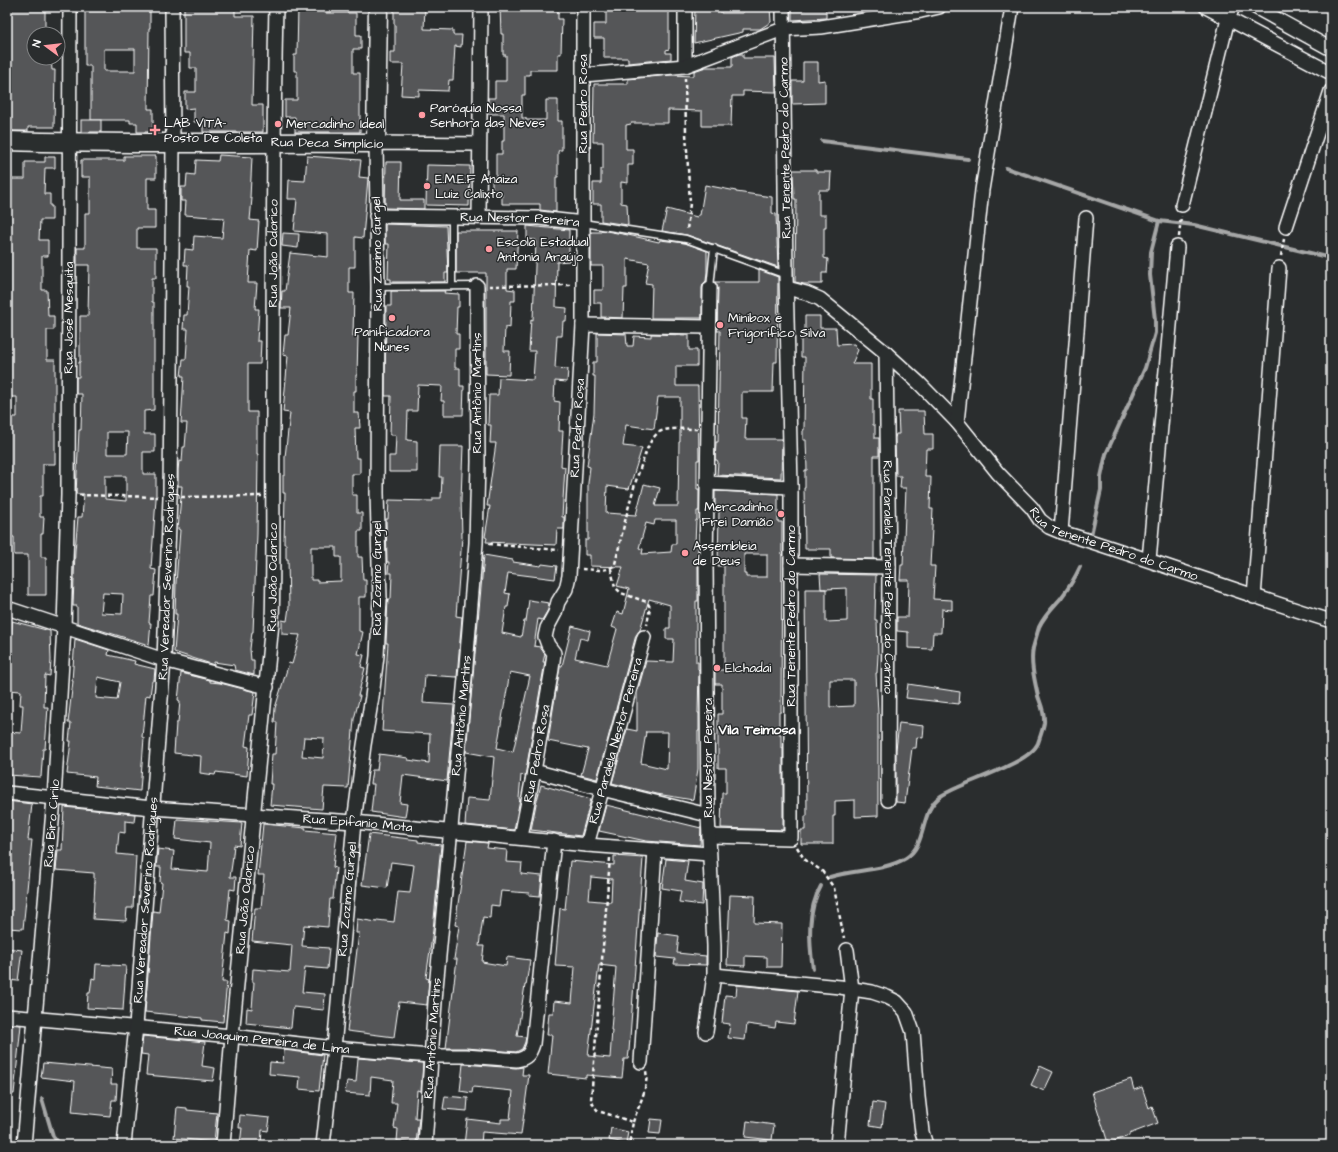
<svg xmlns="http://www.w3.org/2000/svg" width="1338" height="1152" font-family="'Architects Daughter',sans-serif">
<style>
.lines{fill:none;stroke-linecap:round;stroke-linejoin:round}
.stream{stroke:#a6a7a7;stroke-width:4}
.building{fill:#555758;stroke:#fff;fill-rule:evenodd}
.lane-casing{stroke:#fff;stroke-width:9}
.street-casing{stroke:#fff;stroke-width:16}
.secondary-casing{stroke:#fff;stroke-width:21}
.path{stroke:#fff;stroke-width:2.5;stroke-dasharray:4 3;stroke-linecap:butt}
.lane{stroke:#2a2d2e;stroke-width:6}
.street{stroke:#2a2d2e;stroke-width:13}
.secondary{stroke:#2a2d2e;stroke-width:18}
.poi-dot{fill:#ff9aa2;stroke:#2a2d2e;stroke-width:1.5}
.labels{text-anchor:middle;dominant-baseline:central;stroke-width:3;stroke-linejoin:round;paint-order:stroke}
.street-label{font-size:13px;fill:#fff;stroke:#2a2d2e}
.poi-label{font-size:13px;fill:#fff;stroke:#2a2d2e;text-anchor:start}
.neighbourhood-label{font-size:14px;font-weight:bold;fill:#fff;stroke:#2a2d2e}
</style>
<rect width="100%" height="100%" fill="#2a2d2e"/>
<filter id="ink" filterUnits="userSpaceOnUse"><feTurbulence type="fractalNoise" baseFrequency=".025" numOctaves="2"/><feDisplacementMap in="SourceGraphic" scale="8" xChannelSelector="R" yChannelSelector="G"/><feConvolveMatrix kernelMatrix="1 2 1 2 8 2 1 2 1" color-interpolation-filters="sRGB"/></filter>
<g filter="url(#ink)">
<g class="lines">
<g class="stream">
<path d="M822 141 968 159"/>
<path d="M1006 168 1159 221 1194 225 1331 258"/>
<path d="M1091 535 1101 490V477L1106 454 1145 368 1155 333V320L1150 275 1151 252 1159 221"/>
<path d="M830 877C854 869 883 872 906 858 928 844 919 811 941 796 961 782 1029 765 1038 743 1040 737 1043 729 1044 723 1045 713 1041 705 1038 696 1035 682 1030 663 1033 648 1035 641 1037 634 1039 627 1044 616 1053 607 1061 598 1068 589 1075 578 1080 567"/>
<path d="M813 969C809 941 807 911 821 886"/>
<path d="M42 1099 53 1136 57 1141 65 1145"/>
</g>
</g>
<g class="building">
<path d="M7 7H45V34H34V58H51L52 70H55L54 127H28V131H10V120H7Z"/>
<path d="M120 7H150V28H149L148 109H153V132H137V123H130V120H91V66H85V11H120ZM104 49H135V71H104Z"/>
<path d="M184 7H235V16H254L252 105H263V132H203V122H194V108L185 109V92H196V68H190V53H184Z"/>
<path d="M298 7H325V13H356V35H361V49H353V73H360V132H295V117H285V100H297V71H294V55H297Z"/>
<path d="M394 7H425L424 29 453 30V35H462L461 47 455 46 453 80H449L448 91 419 90V96L401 95 403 64H390V52H395V24H394Z"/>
<path d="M500 7H558V19H562L561 54H558V70H530V75H525V95H522V118H526V120H546V100H558V121H562V150H559L558 152V177H556V212L540 210V204H502V193H492V177H496V154H502V141H504V114H488V98H495V81H506V55H503V34H501Z"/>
<path d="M606 7H669V49L666 50V53H671V59L628 63V58H604V38H594V24H606Z"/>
<path d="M695 7H721V13H743V7H770L771 22 760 29H743V32L694 43Z"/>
<path d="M804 7H826V18L792 20V9H805Z"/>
<path d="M739 54H743V58H775L776 92 743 91V96H732L731 126H702V111L668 110V123H631V124L626 125V149H633V165H628V183L621 182V203L627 204 628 225 601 221V204H593V183H601V169H603V142H593L594 84H628V79L671 75 694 76V71L706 67H732V57Z"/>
<path d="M803 62H818V81L825 80V103L792 104V81H803Z"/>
<rect x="81" y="120" width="20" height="12"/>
<path d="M219 155 252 157 250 198H252L250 220 259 221 257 251 250 250 248 283H257L255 309H259L257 341H261L260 364H248V412H257V454H258L257 534 253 632H252L250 649 251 660H254V675L235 670 234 665 214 662V665L174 652 177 614H175L176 583 180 530 178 529 182 486H178V470L179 461 182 462 183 447H185L187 423H181L184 376H181L183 359H186L188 329H183L184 315H187L189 286H187L188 265H184L185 249 193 250 194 236 222 238 224 218 185 215 186 201H181V187H186L187 174 195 175 196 160 218 161Z"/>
<path d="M124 156H156V178H147V210H155V228H137V248H156V278H152V302H154V410L144 411V434H155V452H143V474H156V499L151 569 156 570 154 596H151L149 623H151L149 645 77 623V606H73L75 551 78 517H82L84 494H76L79 430H81L82 394H76V377H79V362H80V316H88L89 265H77V248H85V213H90V177H81V160H124ZM107 432H128L127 454H107ZM105 476H126V501L105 499ZM103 593 123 594 122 614 101 613Z"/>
<path d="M307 156 361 160 359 177 368 178 363 238 355 237V267H349V293H354L353 336H358L357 375H356V391H354V413H359L360 428H355L356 458H360V474H352V495H357V513H362V531H358V557H362L363 580H366V597H359V631L363 632 358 654 364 655 361 667 365 668 358 696H360L354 719 348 788 324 787 322 809 270 805 272 784H270L272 754H275L277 722H274L275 708 289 663 292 664 300 635 282 634V620L287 621 289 607 288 559H286V544H284L285 493H283V475H285V457L290 413 283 412 288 356 283 355 285 335H288L291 308H281L282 291H285L290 253 328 257V234L294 231 297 199H288L289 180 305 181ZM311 547H336V557H341V581L317 582V580H311ZM304 737 324 738 323 758 302 756Z"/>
<path d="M45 157H55V168H45L44 194H50V206H52V220H40L39 240H48V256H42V290H47L48 316H54V330H47V360H55V464H43V496H40V517H44L43 534H41V557H46V595H28V555H14V537L7 536V417H17V397H7V179H25V162H45Z"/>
<path d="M386 162H401L400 200H424V209L385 208Z"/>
<path d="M427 165 470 166 469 206 426 205Z"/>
<path d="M793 170H816V172H831L830 190H819V215H826V228H824V258L828 259 827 273H822V284H804L795 282 796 199H794Z"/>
<path d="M705 185 736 191V192L772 197V213L776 214 778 267 687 235 662 231 667 209 697 217 698 215H700Z"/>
<path d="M385 224 446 226 448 273H445V282H391V279H388L389 244H385Z"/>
<path d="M527 226 569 230V261L557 262 556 307 567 308 566 321H563L562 336H557L555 368 568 369 567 382 555 381 554 401 560 402 559 431H563L561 466 565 467 562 517H564V529H557L556 545 486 542 487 538 485 537 490 506H487L496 443H490L491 425H488L489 395H498L499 378 533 380 535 351H529L531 319 533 320 536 240 527 239Z"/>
<path d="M601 230 628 235 659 242 660 240 685 243 707 251V272L706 281 703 284 702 288V318H651L652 284 645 283 649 263 627 259V288H624L623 318 601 317V303H594V290H603V266H591V232H601Z"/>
<path d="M456 231H518L516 269H507V289L515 290V301H511L510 328 505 327 504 351H510L509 375 486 374V273H456Z"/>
<path d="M283 233 299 234 298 248 282 246Z"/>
<path d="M759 270 778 277 777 362H774L773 392H742V418H746L745 439H782L781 478 717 475 718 462 717 460H715L716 442H718L720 331H717L718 288 715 282H759Z"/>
<path d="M391 291H445L444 293 459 294V307H457L456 334H459V349H455V368H460V386H464L463 415H444V401H441L442 386 418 385 417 411H408L407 440 417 441V472H389V456H395L396 435H390L391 396H385L386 306H391Z"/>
<path d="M805 316H820V328H836L837 345 854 344 858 350 852 364H871V399H873V425H875V438H879V456H874V559L831 558V549H805L804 488H805V470H807L806 440H803V430H804L805 357H801V336H805Z"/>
<path d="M597 333 626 334 627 346H633L634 336 651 337V334L689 335V350H697V366H676V386H698L699 460H697V489H699V511H697V520H696L695 544H698V601H696V662H698V669L699 670 698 713H699V731H698V769L693 800 657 794 612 783 627 729 637 731V693L646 661 673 662 674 639H666V628H670V605L649 599 640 630 636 635 597 779 581 775 588 749 548 741 560 666H562L572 626 590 631 588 640 580 638 575 658 607 665 617 629 612 627 617 612 623 614 629 589 617 586 623 567 590 566V555H585V540H588V483L590 467 587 466 594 413 595 376H593V362H597ZM658 397H680V442H679L678 506H655L660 488 644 484 636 515 606 513 607 486 629 489 642 448 623 446 626 425 654 429ZM655 520H676V544H672L671 552 642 554 643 549 639 548 646 523 654 525ZM645 732H668L667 769 641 763 646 732Z"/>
<path d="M898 411H924L925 434H933V449H926L925 477H931L930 509H933L930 566H935L933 599 952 600V610L942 609 941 633H933L932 649 908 648V632L897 631V617H908L909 580H900L901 565H903L906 488H900L901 476H896L895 438 896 434H899Z"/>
<path d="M440 446H463L461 499 462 537 456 616 462 617 457 677 425 675 423 703 454 705 447 781 403 775 400 803 407 804 405 817 371 812 374 784H370L372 770H377L379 754 408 758V760L429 763 430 734 382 731 388 643H386L388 599H391L392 573H388L389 562H387L386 519H388L389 500 433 501V498H441L442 477H439Z"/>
<path d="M715 491 778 494V522H782L781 712H779V734H781V748H783V830L721 828 722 793H726V768H718V714H722V684H715V670H724V566H718L719 511H715ZM744 554H767V577H746V574H744Z"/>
<path d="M484 555 513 560V562L541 566 542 564 557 566 555 579 508 573 505 593 510 594 508 607H506L502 633 521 637 524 621H526L529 600 549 603 548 610 542 620 538 619 534 646 540 647 545 654 543 662H545L525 776 521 775 519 799H520L514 830 465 825 467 798 490 800 494 757 466 752ZM510 672 530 676 513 752 497 748Z"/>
<path d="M820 574 876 575 875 620H877L878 655 877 673H876L878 713V816L855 817V800L835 801V816H833V844H801V830H805V816H807L805 589H826H821ZM847 588V621L826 622V589ZM830 680H854V706L830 707Z"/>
<path d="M12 621 50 631 51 660 50 676 45 675 44 707H48L45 749H43L41 777 7 775V732L21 733 23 705H20L21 691 7 690V658L10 659Z"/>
<path d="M75 639 109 650 108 655 135 661 134 664 155 669 154 680 152 681 150 696 146 695 142 737 144 738 140 791 95 786 96 777 67 774 71 741H69L71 723H68L73 681H72ZM98 677 120 682 117 700 96 698Z"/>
<path d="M181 673 210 680V682L220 683 255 692 252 715H249L245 746 249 747 247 776 216 772 215 775 200 773 201 756 174 753 176 723H178L180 701 178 700Z"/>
<path d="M908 684 960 692 959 704 906 698Z"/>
<path d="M899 723 924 726 923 738 917 737 916 748H912L905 803 896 802V750Z"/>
<path d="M541 785 591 799 581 836 531 830 536 804Z"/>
<path d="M7 801 32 804 28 840H32L23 929 7 928Z"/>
<path d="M606 805 701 828 700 845 646 841 599 831Z"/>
<path d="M64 807 135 814 134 822 125 821V833L119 832 117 854 136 856 133 908H127L126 921 93 919 95 883H94V873L56 870 58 850H62Z"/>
<path d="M177 819 242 823 240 846 234 845 232 864 230 877H236L235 890 230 889 227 920 231 921 230 934 227 933 222 982H227L223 1022 202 1020V1018L145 1012 153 911 159 912 162 883 160 882 161 867H156L158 849 174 851 172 869 208 872 210 843 175 839Z"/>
<path d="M263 824 306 828 305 830 337 833 333 867 336 868 333 899H330L328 927 304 925 302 946 329 948 327 969 305 967 302 992 325 994 324 1010 293 1007 291 1028 246 1023 247 1008 252 1009 254 982H252L253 969 290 972 292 945 252 941 255 908H261L264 875H258Z"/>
<path d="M369 834 418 840V842L441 845 433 930 426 978 429 979 427 1005 399 1002 394 1037 347 1031 359 933H356L357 919 377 922V920L394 922 398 892 410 893 414 865 391 862 387 888 362 885Z"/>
<path d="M467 841 488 843 487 848 507 850 506 862 522 863 521 874 542 876 540 896 529 895V893L501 891 499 906 491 905 490 918 483 917 479 946H484L482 962 506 966 507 957 530 960 526 985H525L517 1036 526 1037 525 1042 522 1049 516 1052 466 1048H446L457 959H454L459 926 455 925Z"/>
<path d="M614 856 643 858 629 1051 628 1059H624L622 1078 586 1075V1078L548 1074 552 1035H547L549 1013H553L554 1001 572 1003 575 967 555 966 560 908 565 909 570 861 614 865ZM591 877 612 879 611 902 589 900ZM599 965 616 967 611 1030H612L610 1058 588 1056Z"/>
<path d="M666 859 688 861 685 881 703 884 702 905 679 902 681 891 662 888Z"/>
<path d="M730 895 755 896 754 923 782 924 781 967H767V957L745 956V966L727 965Z"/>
<path d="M658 933 679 936 677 953 706 956V965L674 964 675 959 656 957Z"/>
<path d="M7 948 22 950 18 981 7 980Z"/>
<path d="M96 964 126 966 123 1010 87 1008 88 993H90L92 978 95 979Z"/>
<path d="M737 985 798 991 794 1024 776 1022 775 1028 747 1024 745 1040 728 1038 730 1024 722 1023 725 995 736 996Z"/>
<path d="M7 1024 21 1025 14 1094H7Z"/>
<path d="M143 1036 205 1042 202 1066 215 1068 213 1081 146 1075 148 1055 141 1054Z"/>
<path d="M284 1050 323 1055 319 1091 299 1089 300 1077 269 1074 270 1062 283 1063Z"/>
<path d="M358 1058 423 1063 421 1091 417 1090 415 1118H419L416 1143 397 1141 398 1129 394 1128 397 1103H391L393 1080 371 1077 370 1095 345 1093 347 1081 356 1082Z"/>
<path d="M43 1063 112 1069 111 1084H117L116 1100H112L110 1116 72 1112 75 1081 41 1077Z"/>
<path d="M463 1064 516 1068 523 1067 522 1075H529L521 1135 482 1132 481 1145H464L467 1119 501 1123V1119H510L513 1091 473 1087 472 1093 460 1091Z"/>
<path d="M1040 1066 1053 1072 1044 1091 1031 1085Z"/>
<path d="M1131 1079 1134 1090 1142 1087 1149 1108 1152 1106 1158 1123 1129 1134V1136L1108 1143 1092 1092Z"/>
<path d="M445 1096 468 1098 467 1111 443 1109Z"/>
<path d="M873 1102 885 1104 882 1127 870 1125Z"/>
<path d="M177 1107 187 1108V1110L217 1113 214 1142 174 1138Z"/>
<path d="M240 1115 270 1118 268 1131 262 1130 261 1145 240 1144 242 1128H239Z"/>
<path d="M651 1119 662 1120 660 1134 649 1133Z"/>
<path d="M747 1121 774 1125 772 1140 745 1137Z"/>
<path d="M611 1128 628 1132 626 1143 609 1140Z"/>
</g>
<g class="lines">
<defs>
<g id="lane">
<path d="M452 217V286"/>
<path d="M583 223 686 239 786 275"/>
<path d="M378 287 477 286"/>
<path d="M710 288 714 248"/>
</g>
<g id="street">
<path d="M1206 7 1331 73"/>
<path d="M1255 7 1331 49"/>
<path d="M685 66V7"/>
<path d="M584 75 685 66 783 29 821 27 921 11 939 7"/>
<path d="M1182 205 1228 19 1233 7"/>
<path id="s1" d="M376 216 539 218 583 223"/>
<path d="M479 217 481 7"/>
<path d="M1286 227 1331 91"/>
<path id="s2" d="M787 288 806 293 820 299 886 353 919 383 957 422 998 473 1032 508 1040 520 1049 527 1061 532C1152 560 1241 593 1331 621"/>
<path d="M583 325 709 327"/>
<path id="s3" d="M886 353 889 567 888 800"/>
<path d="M957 422 982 190 1012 7"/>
<path d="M707 483 791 487"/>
<path d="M1061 532 1086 218"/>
<path d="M1149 560 1177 247"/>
<path d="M791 565 889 567"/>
<path d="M1254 597 1279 268"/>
<path d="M7 608 164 660 267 687"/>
<path d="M534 771 602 789 708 815"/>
<path id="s4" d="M7 793 152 808 354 822 587 845 709 854"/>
<path d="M709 836 791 838V487L786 275 783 7"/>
<path id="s5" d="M521 837 534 771 552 669 554 653 548 645 545 637 547 628 555 613 558 602 566 589 569 576 583 325V7"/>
<path id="s6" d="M587 845 644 637"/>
<path d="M714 975 840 987 872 992 887 997 897 1002 906 1012 913 1032 918 1097 922 1132 926 1145"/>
<path id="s7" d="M7 1016 232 1036 334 1048 430 1056H465L517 1060C527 1058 530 1054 533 1044L554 841"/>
<path d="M706 1032 714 975V946L708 815 706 562 710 288"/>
<path d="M641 1062 655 850"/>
<path id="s8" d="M24 1145 54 799 64 627 68 495 70 7"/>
<path id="s9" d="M124 1145 136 1026 164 660 170 497 173 143 172 7"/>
<path id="s10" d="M223 1145 232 1036 272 623C274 556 272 489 273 422 273 283 273 145 276 7"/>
<path id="s11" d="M323 1145 334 1048 354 822 364 745 372 697 377 656 380 599 377 493 378 287 376 143 479 144"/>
<path id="s12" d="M425 1145 436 988 465 678 476 543 478 462 477 286"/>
<path d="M837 1145 852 989 847 950"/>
</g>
<path id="secondary" d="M7 141C130 145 253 142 376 143L378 7"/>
</defs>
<use href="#lane" class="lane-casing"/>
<use href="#street" class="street-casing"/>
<use href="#secondary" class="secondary-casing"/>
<g class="path">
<path d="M685 78 686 133 690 203 687 230"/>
<path d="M1179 237 1181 216"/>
<path d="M1281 256 1284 239"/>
<path d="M489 286 572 285"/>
<path d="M79 495 158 497"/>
<path d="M181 497 262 496"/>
<path d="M489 544 559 550"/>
<path d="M582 569C591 569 610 573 615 564 623 530 630 496 642 463 646 453 649 440 658 433 665 427 686 429 697 429"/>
<path d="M611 569 615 587 621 593 647 602 650 607 647 625"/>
<path d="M797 847 804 859 822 871 834 888 844 938"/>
<path d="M610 858 591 1100 594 1106 598 1111 633 1122 629 1145"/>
<path d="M633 1122C638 1107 649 1087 646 1071"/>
</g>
<use href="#lane" class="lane"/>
<use href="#street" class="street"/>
<use href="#secondary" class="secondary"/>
</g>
</g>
<g class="poi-dot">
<circle cx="422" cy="115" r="4"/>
<circle cx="278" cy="124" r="4"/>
<path d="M153 124h4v4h4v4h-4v4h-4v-4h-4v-4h4z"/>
<circle cx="427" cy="186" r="4"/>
<circle cx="489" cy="249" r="4"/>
<circle cx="392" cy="318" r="4"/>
<circle cx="720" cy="325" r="4"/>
<circle cx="781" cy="514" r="4"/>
<circle cx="685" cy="553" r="4"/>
<circle cx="717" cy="668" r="4"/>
</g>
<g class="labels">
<g class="street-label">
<text transform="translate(583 104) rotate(-90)">Rua Pedro Rosa</text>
<text transform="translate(327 143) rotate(1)">Rua Deca Simplício</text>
<text transform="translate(785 148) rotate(-91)">Rua Tenente Pedro do Carmo</text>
<text stroke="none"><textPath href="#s1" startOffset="144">Rua Nestor Pereira</textPath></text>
<text stroke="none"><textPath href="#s10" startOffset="894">Rua João Odorico</textPath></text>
<text transform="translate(377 254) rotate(-91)">Rua Zozimo Gurgel</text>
<text stroke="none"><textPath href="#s8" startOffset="829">Rua José Mesquita</textPath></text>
<text transform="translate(477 393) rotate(-90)">Rua Antônio Martins</text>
<text stroke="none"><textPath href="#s5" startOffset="420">Rua Pedro Rosa</textPath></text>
<text stroke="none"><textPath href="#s2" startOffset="425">Rua Tenente Pedro do Carmo</textPath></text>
<text stroke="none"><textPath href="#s9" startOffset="570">Rua Vereador Severino Rodrigues</textPath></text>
<text stroke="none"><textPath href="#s10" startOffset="570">Rua João Odorico</textPath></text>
<text stroke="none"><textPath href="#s3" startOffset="224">Rua Paralela Tenente Pedro do Carmo</textPath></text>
<text transform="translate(377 578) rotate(-90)">Rua Zozimo Gurgel</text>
<text transform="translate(791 616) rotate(-90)">Rua Tenente Pedro do Carmo</text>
<text stroke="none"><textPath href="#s12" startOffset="431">Rua Antônio Martins</textPath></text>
<text stroke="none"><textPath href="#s6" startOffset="108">Rua Paralela Nestor Pereira</textPath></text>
<text stroke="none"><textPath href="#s5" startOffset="85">Rua Pedro Rosa</textPath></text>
<text transform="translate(708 758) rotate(-90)">Rua Nestor Pereira</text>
<text stroke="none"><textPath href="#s8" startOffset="323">Rua Biro Cirilo</textPath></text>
<text stroke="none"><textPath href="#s4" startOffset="352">Rua Epifanio Mota</textPath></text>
<text stroke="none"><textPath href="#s9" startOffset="246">Rua Vereador Severino Rodrigues</textPath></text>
<text stroke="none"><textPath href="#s10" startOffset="246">Rua João Odorico</textPath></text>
<text stroke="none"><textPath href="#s11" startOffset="247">Rua Zozimo Gurgel</textPath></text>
<text stroke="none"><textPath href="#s12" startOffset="107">Rua Antônio Martins</textPath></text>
<text stroke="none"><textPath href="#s7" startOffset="256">Rua Joaquim Pereira de Lima</textPath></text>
</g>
<g class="poi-label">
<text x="430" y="108">Paróquia Nossa<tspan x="430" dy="15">Senhora das Neves</tspan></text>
<text x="164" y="123">LAB VITA-<tspan x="164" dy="15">Posto De Coleta</tspan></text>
<text x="286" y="124">Mercadinho Ideal</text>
<text x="435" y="179">E.M.E.F Anaiza<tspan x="435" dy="15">Luiz Calixto</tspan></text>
<text x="497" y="242">Escola Estadual<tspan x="497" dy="15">Antonia Araújo</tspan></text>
<text x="728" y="318">Minibox e<tspan x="728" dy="15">Frigorífico Silva</tspan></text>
<text x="392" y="332" text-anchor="middle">Panificadora<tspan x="392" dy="15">Nunes</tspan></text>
<text x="773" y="507" text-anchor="end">Mercadinho<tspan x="773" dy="15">Frei Damião</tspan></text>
<text x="693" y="546">Assembleia<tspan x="693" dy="15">de Deus</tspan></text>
<text x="725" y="668">Elchadai</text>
</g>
<g class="neighbourhood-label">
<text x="757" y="730">Vila Teimosa</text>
</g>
</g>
<rect width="1338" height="1152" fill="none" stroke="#2a2d2e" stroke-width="24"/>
<rect x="12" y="12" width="1314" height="1128" fill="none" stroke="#fff" stroke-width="1.5" filter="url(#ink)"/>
<g transform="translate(46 46) rotate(285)"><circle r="19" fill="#2a2d2e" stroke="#7f8182"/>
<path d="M0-3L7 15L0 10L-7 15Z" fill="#ff9aa2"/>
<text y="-6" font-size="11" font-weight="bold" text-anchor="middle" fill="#ffffff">N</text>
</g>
</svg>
